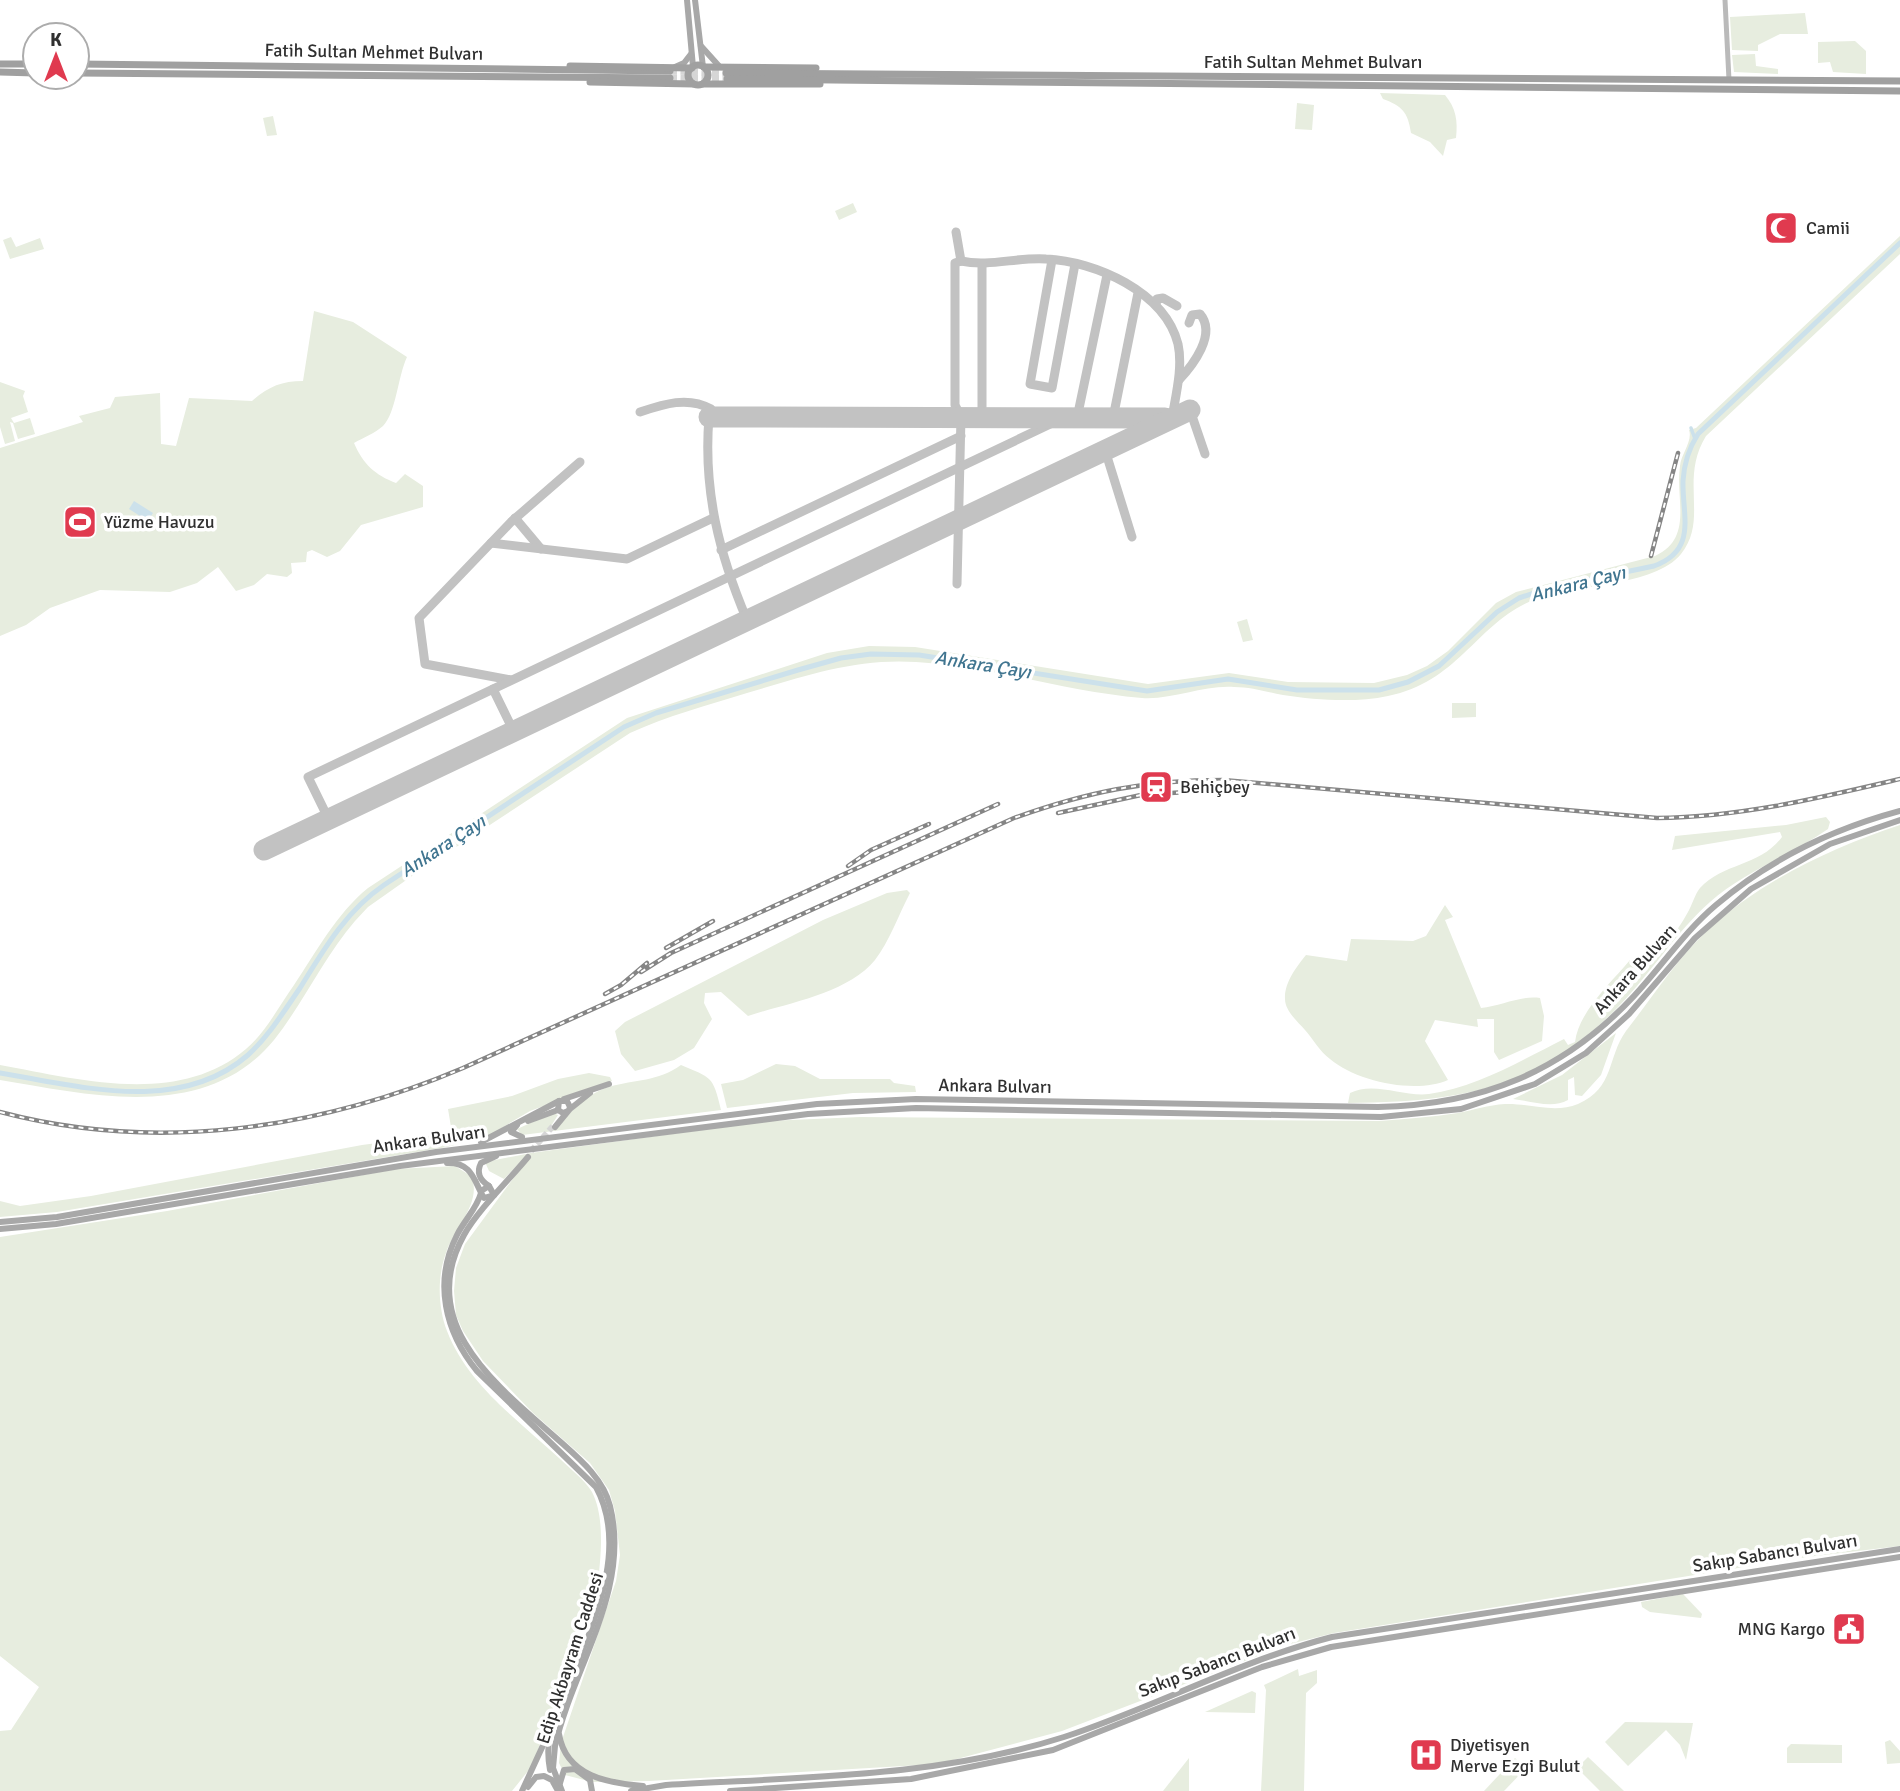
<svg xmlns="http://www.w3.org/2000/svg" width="1900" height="1791" font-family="Signika,sans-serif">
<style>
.green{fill:#e7eddf}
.water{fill:#cce1eb}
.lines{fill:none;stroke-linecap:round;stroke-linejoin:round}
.canal{stroke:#cce1eb;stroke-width:3.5}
.river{stroke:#cce1eb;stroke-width:5}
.taxiway{stroke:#c2c2c2;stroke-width:9}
.runway{stroke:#c2c2c2;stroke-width:21}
.primary-tunnel{stroke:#d6d6d6;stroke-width:6;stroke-dasharray:6 3;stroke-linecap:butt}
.trunk-tunnel{stroke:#d6d6d6;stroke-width:7;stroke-dasharray:7 3.5;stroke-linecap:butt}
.secondary{stroke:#bababa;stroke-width:5}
.primary{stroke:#a8a8a8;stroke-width:6}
.trunk{stroke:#a0a0a0;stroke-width:7}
.rail-casing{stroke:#858585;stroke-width:4.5}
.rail{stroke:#fff;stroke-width:2;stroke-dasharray:5;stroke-linecap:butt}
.labels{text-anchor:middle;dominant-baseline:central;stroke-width:7;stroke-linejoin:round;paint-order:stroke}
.street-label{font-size:18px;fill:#303030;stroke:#fff}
.poi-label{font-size:18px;fill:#303030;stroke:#fff;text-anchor:start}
.water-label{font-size:19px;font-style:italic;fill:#407590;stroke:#fff}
</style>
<rect width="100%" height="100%" fill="#fff"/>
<g class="green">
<path d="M1805 13 1808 34H1780L1758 45V51L1732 50 1730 17Z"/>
<path d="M1855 41 1866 51V74L1833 72 1830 62 1818 63V42Z"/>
<path d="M1755 54 1756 66 1778 69V74L1734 72 1732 55Z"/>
<path d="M1380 93 1445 95C1456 108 1458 121 1456 138L1447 140 1443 156 1430 142 1411 133C1408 112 1402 106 1383 99Z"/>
<path d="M1297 103 1314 105 1312 130 1295 129Z"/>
<path d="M273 116 277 135 267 136 263 118Z"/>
<path d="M853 203 857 212 839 220 835 211Z"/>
<path d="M1900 236V254L1706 436C1679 480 1709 519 1681 554 1654 587 1575 584 1536 599 1477 621 1461 681 1388 696 1355 703 1316 700 1283 695 1266 692 1251 687 1234 687 1203 685 1173 700 1142 698 1066 692 992 666 916 662 856 658 804 676 747 693 708 705 667 716 630 733L412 876 368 907 355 921C324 957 304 1002 274 1040 206 1123 91 1095 0 1080V1065C78 1079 178 1107 246 1049 266 1032 279 1006 294 985 316 952 337 913 368 888L627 718 827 653 869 646 915 647 1148 684 1229 673 1288 682 1374 683 1407 675 1427 666 1448 651 1496 603 1516 592 1655 556C1694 538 1675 499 1680 466 1681 454 1693 441 1689 430L1696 428Z"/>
<path d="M11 237 16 247 40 238 44 249 10 259 3 240Z"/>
<path d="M314 311 353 322 407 357C398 376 396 413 383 426 375 433 363 438 354 443 363 464 375 475 396 483L405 474 423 486V507L361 525 340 551 327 557 312 550 307 552 306 562 291 563 292 573 287 577 267 574 254 585 236 591 218 567 197 583 170 592 100 590 50 608 26 625 0 636V448L83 422 79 416 110 408 115 397 160 393 161 444 176 446 189 398 252 401C268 387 281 381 303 381Z"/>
<path d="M0 382 25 391 23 396 28 412 11 418 14 423 30 418 35 434 18 439 13 423 10 422 15 441 5 444 0 427Z"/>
<path d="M1247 619 1253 640 1243 642 1237 622Z"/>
<path d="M1452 703H1476V717L1452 718Z"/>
<path d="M1826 817 1830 822 1828 829C1790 856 1745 871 1710 902 1676 932 1651 973 1619 1006 1538 1090 1459 1102 1348 1103L1350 1093C1374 1081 1403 1097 1429 1094 1476 1088 1522 1060 1564 1039L1568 1045 1575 1042C1579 1011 1611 983 1630 960L1635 964C1659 955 1676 934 1688 912 1692 905 1695 894 1700 888 1723 863 1761 866 1782 837L1780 832 1672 850 1675 836 1786 825Z"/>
<path d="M1900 825V1546L1807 1557 1334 1633 1286 1645 1062 1731 938 1764 649 1781 592 1782 565 1775 559 1763 561 1743 616 1581 620 1555 615 1511 609 1490 590 1463 533 1413 483 1361 463 1331 456 1315 454 1291 456 1268 465 1244 529 1157H525L504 1179 489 1171 485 1162 531 1153 768 1121 860 1117 1379 1121C1406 1119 1431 1117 1458 1113 1474 1110 1488 1105 1505 1104 1529 1103 1554 1114 1578 1104 1615 1088 1607 1057 1626 1031 1651 999 1676 960 1706 932 1760 881 1831 848 1900 825Z"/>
<path d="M907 890 910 893C899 914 889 942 875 960 847 994 787 1003 748 1016L721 992 705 993 704 1003 712 1019 694 1048 674 1060 635 1071 621 1054 615 1031 625 1022 823 920 887 893Z"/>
<path d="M1445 905 1453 917 1445 920 1481 1008C1501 1006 1521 995 1540 998L1544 1016 1542 1041 1499 1060 1494 1052V1019H1477L1478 1027 1435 1020 1425 1041 1448 1080C1416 1094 1357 1082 1330 1059 1320 1052 1313 1039 1305 1030 1298 1022 1285 1011 1285 999 1284 983 1297 966 1306 955L1347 961 1351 939 1413 941 1426 936Z"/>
<path d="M1616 1033 1601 1075 1582 1096 1575 1095 1574 1077 1568 1080V1100C1552 1109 1531 1101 1513 1099L1562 1075Z"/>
<path d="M776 1064 795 1066 820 1079H890L894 1083 915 1086 916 1092 853 1093 727 1108 721 1084 743 1080Z"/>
<path d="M681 1065C711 1078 713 1075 721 1110L522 1135 517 1129 553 1113 558 1115 551 1126 558 1127C572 1110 588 1093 609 1087 636 1079 657 1082 681 1065Z"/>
<path d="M589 1073 610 1077 612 1081 530 1111 488 1136 447 1147 57 1212 0 1217V1201L20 1206 91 1196 362 1145 452 1133 448 1109 512 1096 558 1079Z"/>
<path d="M455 1166 471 1176C483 1202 454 1228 446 1253 437 1277 438 1308 447 1331 468 1385 518 1420 559 1458 569 1468 585 1480 592 1492 605 1517 601 1555 598 1582L532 1766 512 1791H0V1731L11 1730 39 1687 0 1656V1237L167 1211 396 1169Z"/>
<path d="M1683 1594 1702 1614 1701 1618 1650 1612 1642 1607 1641 1602Z"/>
<path d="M1298 1669 1299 1676 1317 1670V1683L1306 1693 1304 1791H1261L1266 1690 1264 1685Z"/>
<path d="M1252 1691 1256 1693 1255 1713 1205 1712Z"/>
<path d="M1625 1722 1693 1723 1686 1760 1680 1745 1666 1730 1628 1766 1605 1742Z"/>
<path d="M1890 1740 1900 1751V1763L1887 1764 1885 1742Z"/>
<path d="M1791 1744 1842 1745V1763H1787V1748Z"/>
<path d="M1588 1757 1624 1791H1600L1577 1768Z"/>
<path d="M1189 1758V1791H1163Z"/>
<path d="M1515 1758 1526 1768 1504 1791H1484Z"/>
</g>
<g class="water">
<path d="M134 501 153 513 148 521 129 509Z"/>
<path d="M83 510 91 515 78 534 70 529Z"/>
</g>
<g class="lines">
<path class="canal" d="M1691 428 1695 439"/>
<path class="river" d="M0 1073C79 1086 179 1115 248 1055 269 1036 284 1011 300 988 324 949 346 911 384 885L624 727 656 713 798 670 841 658 871 654 919 655 1147 691 1228 679 1297 690H1379L1408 682 1439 666 1497 612 1519 598 1553 587 1654 566C1698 550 1682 515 1683 481 1684 464 1689 448 1698 434L1900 243"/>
<g class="taxiway">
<path d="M956 232 961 261"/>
<path d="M1052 260 1030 384 1052 388 1075 264"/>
<path d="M961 261C989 267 1017 257 1046 259 1095 261 1165 292 1178 344 1183 367 1176 394 1172 418"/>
<path d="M1156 305 1157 299 1163 298 1177 306"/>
<path d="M1179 380C1193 365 1217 334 1200 314L1192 315 1189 323"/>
<path d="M1190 410 1205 454"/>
<path d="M640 412C664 404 688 396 711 409L712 417"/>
<path d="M709 417C703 490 719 554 747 620"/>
<path d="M982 417V264"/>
<path d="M1077 418 1107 275"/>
<path d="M1113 418 1138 293"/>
<path d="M1105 450 1132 537"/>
<path d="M515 518 541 549"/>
<path d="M491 543 627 559 713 518"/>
<path d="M721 550 961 436"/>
<path d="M957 584 961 417 955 405V263L961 261"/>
<path d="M511 680 425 664 419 618 511 522 580 462"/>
<path d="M493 689 514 732"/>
<path d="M329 820 308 777 1063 418"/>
</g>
<g class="runway">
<path d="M709 417 1165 418"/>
<path d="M264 850 1190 410"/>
</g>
<path class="primary-tunnel" d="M531 1151 553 1126"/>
<g class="trunk-tunnel">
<path d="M670 71 726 73"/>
<path d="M670 78 727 79"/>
</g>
<path class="secondary" d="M1725 0 1729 80"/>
<g class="primary">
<path d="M687 0 693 67"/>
<path d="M695 0 703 67"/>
<path d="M701 46 719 66"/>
<path d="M675 67 684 63 691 54"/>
<path d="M564 1099 609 1084"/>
<path d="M570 1109 590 1093"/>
<path d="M528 1121 558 1110"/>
<path d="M517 1125 511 1132 522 1137"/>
<path d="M555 1127 569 1110 570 1107 567 1101H559L558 1110 563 1113 568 1111"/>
<path d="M481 1142 559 1101"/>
<path d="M528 1157C509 1180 478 1210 464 1235 415 1323 496 1385 555 1437 576 1456 603 1477 610 1506 631 1590 573 1667 555 1746L553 1768 562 1791"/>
<path d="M447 1163C473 1162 474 1182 484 1198L494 1195 489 1186 481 1191"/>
<path d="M489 1186C480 1180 476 1173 481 1163L496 1156"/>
<path d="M481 1193C477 1208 464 1221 457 1235 433 1282 445 1332 477 1371L596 1487C631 1551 589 1632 566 1693 554 1723 544 1737 550 1770"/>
<path d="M0 1222 57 1217 436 1152 817 1104 916 1099 1378 1107C1481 1105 1563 1072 1634 996 1662 966 1685 931 1716 905 1770 859 1833 829 1900 811"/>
<path d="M0 1229 56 1224 400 1166 808 1114 916 1108 1381 1117 1461 1109 1535 1084 1586 1053 1629 1014 1695 938 1751 889 1830 844 1900 820"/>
<path d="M559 1734C566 1777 609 1783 643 1786"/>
<path d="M560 1783 564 1770 575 1769 590 1780 592 1791"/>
<path d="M528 1787 536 1777 544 1776 552 1780 558 1791"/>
<path d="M522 1791 545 1741"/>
<path d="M631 1791 666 1785C799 1777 936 1778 1064 1737 1155 1707 1239 1661 1332 1637L1900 1549"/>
<path d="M730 1791 911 1779 1053 1750 1262 1667 1331 1647 1900 1557"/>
</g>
<g class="trunk">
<path d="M0 64H35"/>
<path d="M77 64 670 71"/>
<circle cx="698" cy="75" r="10"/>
<path d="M570 66 692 68"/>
<path d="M704 67 816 68"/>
<path d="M0 72 35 73"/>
<path d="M77 73 670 78"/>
<path d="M726 73 1900 81"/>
<path d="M727 79 1900 91"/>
<path d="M590 82 693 84"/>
<path d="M703 84H820"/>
</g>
<defs>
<g id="rail">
<path d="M1651 556 1678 453"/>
<path d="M1058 813 1141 795 1216 790"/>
<path d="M848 866 871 850 929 824"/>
<path d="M666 948 713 921"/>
<path d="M641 972 671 953 998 804"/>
<path d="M605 994 621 985 647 963"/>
<path d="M0 1112C155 1153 317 1130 463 1068L1014 818C1087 792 1145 780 1223 780L1657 818C1741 817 1819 798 1900 779"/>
</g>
</defs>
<use href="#rail" class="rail-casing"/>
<use href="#rail" class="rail"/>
</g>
<defs>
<symbol id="mosque-square" viewBox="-11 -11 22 22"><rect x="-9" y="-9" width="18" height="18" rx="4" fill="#e03a4f" stroke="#fff"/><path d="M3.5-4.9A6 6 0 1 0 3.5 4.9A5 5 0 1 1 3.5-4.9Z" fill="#fff"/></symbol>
<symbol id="stadium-square" viewBox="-11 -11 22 22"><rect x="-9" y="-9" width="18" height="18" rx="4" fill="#e03a4f" stroke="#fff"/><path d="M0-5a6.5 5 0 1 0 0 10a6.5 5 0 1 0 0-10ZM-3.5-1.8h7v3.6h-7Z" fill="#fff"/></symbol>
<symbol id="station-square" viewBox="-11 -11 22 22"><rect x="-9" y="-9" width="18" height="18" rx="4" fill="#e03a4f" stroke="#fff"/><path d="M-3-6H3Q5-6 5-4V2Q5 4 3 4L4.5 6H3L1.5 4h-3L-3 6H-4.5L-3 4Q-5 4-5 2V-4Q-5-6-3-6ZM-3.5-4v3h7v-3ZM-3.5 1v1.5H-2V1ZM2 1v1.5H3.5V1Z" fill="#fff"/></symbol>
<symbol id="civic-square" viewBox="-11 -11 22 22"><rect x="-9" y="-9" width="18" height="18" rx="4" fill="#e03a4f" stroke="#fff"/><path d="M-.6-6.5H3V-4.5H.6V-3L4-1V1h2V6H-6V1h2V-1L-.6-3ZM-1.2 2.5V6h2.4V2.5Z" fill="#fff"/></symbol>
<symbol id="hospital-square" viewBox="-11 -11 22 22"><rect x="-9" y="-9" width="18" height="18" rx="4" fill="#e03a4f" stroke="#fff"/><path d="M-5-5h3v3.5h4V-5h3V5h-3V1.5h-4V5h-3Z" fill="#fff"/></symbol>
</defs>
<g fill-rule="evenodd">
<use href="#mosque-square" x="1762" y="209" width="38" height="38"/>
<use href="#stadium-square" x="61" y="503" width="38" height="38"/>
<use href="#station-square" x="1137" y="768" width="38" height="38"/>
<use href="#civic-square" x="1830" y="1610" width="38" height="38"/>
<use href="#hospital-square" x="1407" y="1736" width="38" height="38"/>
</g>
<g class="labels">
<g class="street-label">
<text transform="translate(374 52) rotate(1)">Fatih Sultan Mehmet Bulvarı</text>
<text x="1313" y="62">Fatih Sultan Mehmet Bulvarı</text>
<text transform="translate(1635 969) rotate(-48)">Ankara Bulvarı</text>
<text transform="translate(995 1086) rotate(1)">Ankara Bulvarı</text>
<text transform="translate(429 1139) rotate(-8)">Ankara Bulvarı</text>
<text transform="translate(1775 1553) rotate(-9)">Sakıp Sabancı Bulvarı</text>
<text transform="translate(570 1658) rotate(-72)">Edip Akbayram Caddesi</text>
<text transform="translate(1217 1662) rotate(-21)">Sakıp Sabancı Bulvarı</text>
</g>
<g class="poi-label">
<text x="1806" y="228">Camii</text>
<text x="104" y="522">Yüzme Havuzu</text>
<text x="1180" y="787">Behiçbey</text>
<text x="1825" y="1629" text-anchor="end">MNG Kargo</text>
<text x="1450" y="1745">Diyetisyen<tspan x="1450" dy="21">Merve Ezgi Bulut</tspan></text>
</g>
<g class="water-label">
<text transform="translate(1578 584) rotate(-14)">Ankara Çayı</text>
<text transform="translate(983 665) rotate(9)">Ankara Çayı</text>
<text transform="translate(443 846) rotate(-33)">Ankara Çayı</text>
</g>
</g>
<g transform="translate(56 56)"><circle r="33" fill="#ffffff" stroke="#acacac" stroke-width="2"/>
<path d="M0-5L12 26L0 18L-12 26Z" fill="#e03a4f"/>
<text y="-10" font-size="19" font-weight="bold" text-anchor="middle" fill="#303030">K</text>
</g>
</svg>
